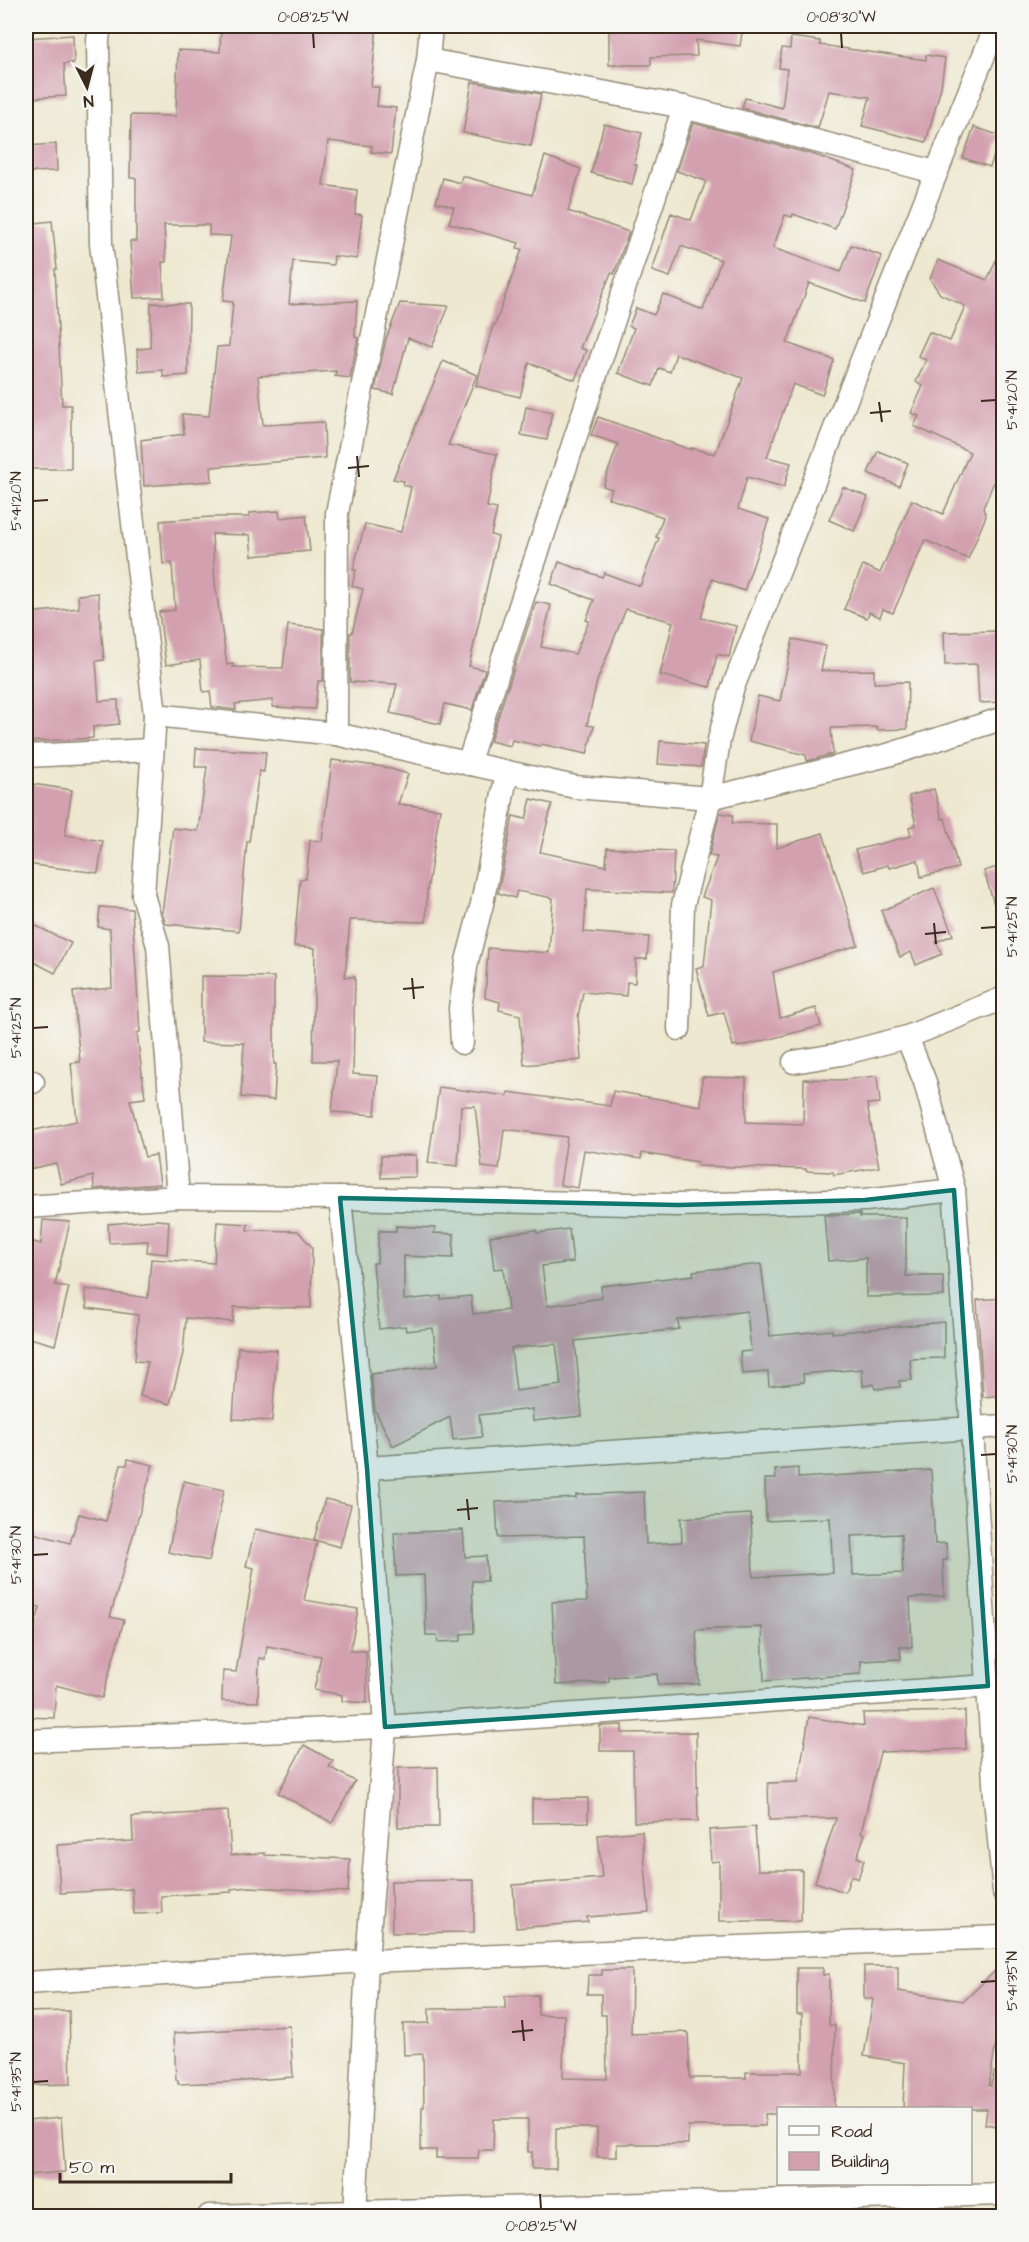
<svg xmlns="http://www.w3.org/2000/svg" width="1029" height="2242" font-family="'Architects Daughter',sans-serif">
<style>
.building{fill:#d3a0b0;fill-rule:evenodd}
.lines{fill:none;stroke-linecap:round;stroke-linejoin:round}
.minor-casing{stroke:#948977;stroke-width:25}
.minor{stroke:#fff;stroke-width:22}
.marked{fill:#0f766e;fill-opacity:0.2;stroke:#0f766e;stroke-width:4.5;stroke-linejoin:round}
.ticks{fill:none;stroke:#3b2a1e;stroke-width:2}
.neatline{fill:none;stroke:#3b2a1e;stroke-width:2}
.ticks-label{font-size:15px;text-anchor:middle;fill:#3b2a1e}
</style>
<rect width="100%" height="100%" fill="#f6f6f2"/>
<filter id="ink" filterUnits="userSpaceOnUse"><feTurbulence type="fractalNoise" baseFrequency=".0167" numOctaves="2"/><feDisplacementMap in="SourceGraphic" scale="12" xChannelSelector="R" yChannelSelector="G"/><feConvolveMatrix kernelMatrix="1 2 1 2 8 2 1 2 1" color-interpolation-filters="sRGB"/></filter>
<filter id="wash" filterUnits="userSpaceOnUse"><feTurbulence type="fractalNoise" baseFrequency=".008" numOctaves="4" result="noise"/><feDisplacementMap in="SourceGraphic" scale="24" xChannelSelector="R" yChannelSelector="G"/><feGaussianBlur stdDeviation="1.35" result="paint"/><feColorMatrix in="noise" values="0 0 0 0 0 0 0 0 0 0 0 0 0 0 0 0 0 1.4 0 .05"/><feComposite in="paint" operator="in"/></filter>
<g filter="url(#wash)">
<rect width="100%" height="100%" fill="#eee8d0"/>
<g id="blocks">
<g class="building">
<path d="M221 26H377L371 87H379L377 106 396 108 391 154 371 152 372 146 328 141 323 185 357 190 355 214 362 215 357 259 334 256 333 265 293 261 289 304 357 301 355 337 358 338 350 378 335 376 336 371 258 376 263 425 324 422 325 458 211 467 212 481 144 486 141 440 184 434 182 414 209 416 217 347 229 346 233 302 223 301 231 236 209 235V225H164L166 262H162L164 297 134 298 130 241H136V178H130L131 115 176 116 178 50 220 52Z"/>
<path d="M609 26H743L740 46 696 40 697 56 651 57V65H609Z"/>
<path d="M73 35 74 63 64 64 66 96 26 98V38Z"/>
<path d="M791 37 820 41V45L926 60V55L945 58 941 87 926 142 862 126 870 97 829 91 818 128 742 108 745 98 782 108 787 69 779 68 782 48 790 49Z"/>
<path d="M472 82 541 94 531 146 463 133Z"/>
<path d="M693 123 815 155 856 170 835 229 793 214 792 217 785 215 773 248 841 272 851 245 882 256 865 303 809 283 787 343 834 360 822 395 793 384 767 457 791 463 784 487 747 477 738 509 769 519 744 591 712 579 701 618 736 626 729 657 717 654 710 687 660 675 673 622 626 609 597 681 587 725 594 726 587 754 541 744 540 746 512 740 510 746 490 741 536 602 551 605 541 647 575 654 589 621 586 620 594 600 551 584 559 562 602 577 604 573 640 586 659 538 656 537 663 517 608 498 612 489 603 486 618 444 591 435 598 417 691 450V448L715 454 743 378 676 354 670 372 659 368 653 386 618 373 634 328 629 326 636 308 654 315 663 294 703 310 721 260 681 246 670 277 652 271 671 213 691 220 706 181 677 171Z"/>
<path d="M604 124 642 133 634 164 637 165 632 184 591 173Z"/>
<path d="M974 127 1001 136 990 167 963 158Z"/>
<path d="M56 144 57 171 27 172 26 146Z"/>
<path d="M545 156 581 169 568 211 629 232 614 274 611 273 580 348 586 350 575 380 529 363 520 397 476 386 493 325H495L522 249 517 248 519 243 449 223 454 207 436 202 443 178 460 183 462 176 532 195Z"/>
<path d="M52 221 57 269H55L62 405H71V469H29V455H26V224Z"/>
<path d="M1004 243V485L994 482 983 508 986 516 968 559 925 540 893 613 883 609 880 617 869 612 867 618 844 609 863 565 880 573 912 500 943 514 970 452 914 426 919 416 911 413 923 386 916 382 926 360 918 356 929 332 950 341 965 306 940 294 930 279 938 260 987 280Z"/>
<path d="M151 303 189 304 188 375 163 377V370L139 372 137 349 150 348Z"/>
<path d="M400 303 449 306 432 347 408 338 393 394 375 390 386 339Z"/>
<path d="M443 361 477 375 448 445 497 454 487 507 497 509 491 535 498 537 469 666 485 670 472 710 445 704 440 724 390 713 397 684 350 682V633H352L363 589 352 586 356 570H353L365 524 401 532 411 487 403 485 404 481 393 479Z"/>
<path d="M526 407 552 412 547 440 521 435Z"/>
<path d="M878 451 908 463 899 486 868 473Z"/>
<path d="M843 487 868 497 854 531 829 520Z"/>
<path d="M279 511 280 518 306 515 310 551 252 556 250 535 212 534 215 583 227 665 233 664V667L283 668 288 625 323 629V681H318L315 709 273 707V700L235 704 236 710 212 707 210 691 203 692 200 660 166 665 159 612 175 610 172 563 163 564 160 521 211 517H249V513Z"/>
<path d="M98 593 104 660 96 661 99 701 118 700 119 724 93 727V738L26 742V613L79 608 78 595Z"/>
<path d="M999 631 1000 670H1004V702L979 703 977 664 945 665 944 632Z"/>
<path d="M793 639 826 646 821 671 874 670V683L908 682 907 729 877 730V727L831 728 833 754 807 761 806 755 749 741 758 696 780 701Z"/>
<path d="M660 741 704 745 701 767 658 764Z"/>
<path d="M196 748 266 752 264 772 259 771 249 842H247L239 931 166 924 162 913 173 828 198 831 207 767H195Z"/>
<path d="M332 760 384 767 408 774 398 804 440 809 427 892 426 922 350 920 345 977H355L353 1074 378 1076 375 1115 332 1112 337 1061H313L315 948 294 946 300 879H306L310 840 322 841Z"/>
<path d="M26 783 72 790 65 835 103 841 98 873 26 864 29 824H26Z"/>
<path d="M934 789 942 819 945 818 958 868 921 877 918 860 889 868 888 865 864 872 855 850 911 836 909 827 916 825 909 796Z"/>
<path d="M531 799 552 804 540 852 606 866 607 848 674 851 672 893 587 889 584 932 649 937 647 959H636L635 983 627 982 626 996 583 992 578 1016 581 1060 524 1065 520 1015 499 1010 500 1002 485 998 488 948 549 953 553 898 517 891 515 898 498 893 513 816 526 819Z"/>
<path d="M720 813 733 815 732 823 777 824V848L823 833 858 945 773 972 780 1018 816 1008 821 1026 738 1047 737 1045 733 1046 724 1012 709 1016 696 968 704 966 711 900 702 897 717 857 709 856Z"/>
<path d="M1004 865V920L999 921 984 871Z"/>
<path d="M934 888 953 935 936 942 942 954 916 965 911 952 900 957 881 911Z"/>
<path d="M100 907 132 909 140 1032 137 1033 145 1098 130 1100 145 1157 156 1155 160 1184 94 1189 93 1176 61 1184 56 1163 26 1170V1132L77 1121 71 1063 80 1062 73 992 112 988 110 929 98 927Z"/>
<path d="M26 921 71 943 55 973 26 958Z"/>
<path d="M201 976 274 977V1064H276L274 1100 241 1097 244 1043 201 1042Z"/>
<path d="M877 1076 880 1103 867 1104 879 1167 834 1175 833 1172 806 1171V1169L698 1166V1162L642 1153 641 1159 584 1150 578 1188 560 1185 567 1137 504 1129 499 1169 482 1167 475 1106H461L458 1166 428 1163 439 1087 507 1096 508 1092 610 1106 613 1091 701 1106 702 1077 746 1078V1122L803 1124 804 1079 840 1080Z"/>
<path d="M416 1155V1177L381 1178V1156Z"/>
<path d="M860 1214V1217H906V1276H943L944 1296 866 1297V1258L828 1261 824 1215Z"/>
<path d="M43 1220 70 1222 55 1285 69 1287 55 1345 26 1337V1240L41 1244Z"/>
<path d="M155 1220 169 1221 167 1254 147 1252 148 1241 109 1243 108 1224Z"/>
<path d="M217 1222 248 1224 247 1230 298 1231 312 1247 311 1308 234 1307 233 1322 186 1318 183 1353 170 1404 140 1396 148 1362 135 1361 138 1315 87 1308 85 1289 148 1298 151 1259 214 1263Z"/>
<path d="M396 1226 435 1228 434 1233 454 1234 453 1258 404 1256V1300L441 1296V1299L471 1296 473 1314 508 1310 503 1268 494 1269 490 1236 537 1230V1233L569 1229 573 1262 542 1266 547 1306 602 1298 601 1286 694 1275 693 1271 761 1264 770 1336 832 1330V1333L944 1322V1358L910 1359 912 1380 899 1381 900 1387 875 1389 874 1384 863 1386 862 1369 803 1374 804 1382 769 1386 768 1372 742 1374 740 1352 751 1351 747 1311 678 1320 679 1329 575 1341 582 1416 533 1421 532 1409 479 1415 482 1437 453 1440 450 1417 393 1446 375 1410 371 1374 437 1366 433 1328 406 1331 405 1326 379 1329 373 1263H377L379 1231H396ZM556 1344 561 1385 516 1391 511 1348Z"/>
<path d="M1004 1298V1395L983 1397 977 1300Z"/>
<path d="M238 1347 277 1350 272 1421 233 1419Z"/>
<path d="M128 1459 153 1465 110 1617 124 1620 102 1698 56 1685 54 1718 26 1717V1660L40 1607 26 1604V1531L70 1543 79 1514 106 1521 121 1465H127Z"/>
<path d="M798 1468V1478L931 1470 935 1544 946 1543 947 1560H943L944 1596 910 1598 912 1647H900L901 1659 861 1661V1674L764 1681 762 1627 696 1630 699 1684 658 1685 657 1674 609 1677V1682L556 1685 552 1602 587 1601 584 1536 498 1538 496 1502 576 1498V1495L644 1492 646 1544 682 1542 681 1518 751 1514 753 1577 833 1573 830 1518 766 1521 765 1479H776L775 1470ZM901 1534 903 1573 853 1575 851 1536Z"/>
<path d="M184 1481 224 1490 209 1561 168 1552Z"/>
<path d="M325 1499 351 1505 340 1547 314 1540Z"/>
<path d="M255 1529 317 1542 304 1600 358 1609 350 1651H366L367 1703 342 1701V1695L314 1690 321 1656 267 1646 265 1659 259 1658 258 1702 222 1701 223 1671 236 1672 254 1568 246 1566Z"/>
<path d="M463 1530 465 1557 486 1556 487 1581H472L474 1633 461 1634V1641L438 1642 437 1635H426L424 1575 396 1576 394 1533Z"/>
<path d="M965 1711 966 1749 880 1752 861 1833 865 1834 857 1857 864 1860 858 1879 851 1876 845 1892 815 1882 836 1818 769 1820 768 1783 798 1782 809 1717 864 1726 863 1713Z"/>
<path d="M622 1725V1733L696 1732 698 1821 634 1822 633 1751H600V1726Z"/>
<path d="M304 1745 333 1761 329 1767 355 1781 332 1823 278 1793Z"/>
<path d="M438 1767 439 1827H398V1768Z"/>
<path d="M588 1798V1822L532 1823V1799Z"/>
<path d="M228 1811 231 1855 265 1853V1855L350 1859 348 1892 250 1887 231 1889V1892L161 1896 162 1913 134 1914 132 1889 60 1893 57 1845 133 1841 132 1817Z"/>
<path d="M755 1827 758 1870H802L801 1921H719V1861L711 1862 709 1830Z"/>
<path d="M642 1831 649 1912 587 1917 588 1922 516 1928 513 1885 602 1878 598 1835Z"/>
<path d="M474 1880V1932L392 1933 391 1881Z"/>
<path d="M1004 1962V2014L1001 2011 989 2086H991L994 2072 1004 2073V2127L985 2124 987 2109H903L905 2063 864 2056 873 1999H864V1966H898V1991L964 2001Z"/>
<path d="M797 1968H823V1975L829 1974V2025H835L834 2109H778V2114H765V2126H688V2144H617V2157H597V2128H556V2169H532V2152H528V2119H494L493 2150H479L478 2158H436V2150H421L422 2107H424L423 2054 404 2055 403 2024 429 2023V2009L505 2008V1996L538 1995V2015H564L563 2078 607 2079 606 2015H601V1994H587L588 1975H602V1970H632L631 2034 688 2032 690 2078H746V2072H802V2014H797Z"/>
<path d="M69 2011 71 2084 28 2085 27 2077H26V2012Z"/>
<path d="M290 2026 293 2077 231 2082 178 2084V2080H176L174 2033Z"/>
<path d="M61 2118 65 2172 26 2175V2121Z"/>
</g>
</g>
</g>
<g filter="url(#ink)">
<use href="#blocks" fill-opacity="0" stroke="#948977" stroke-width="1.5"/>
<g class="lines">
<defs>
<g id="minor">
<path d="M100 26 98 40 101 244 155 715 143 895 158 946 178 1197"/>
<path d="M428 60 684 107 935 172"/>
<path d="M155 715 336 734 575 787 710 798 888 755 1004 718"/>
<path d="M336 734 337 513 428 60 431 26"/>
<path d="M26 756 151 750"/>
<path d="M468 764 684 107"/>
<path d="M679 1029 683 905 710 798 719 740 732 690C820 468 905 246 996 26"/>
<path d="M907 1037 925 1082 954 1190 972 1429 995 1798 1004 1892"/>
<path d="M462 1043 460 1008 467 961 482 904 507 772"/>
<path d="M794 1062 841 1054 907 1037 1004 998"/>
<path d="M26 1084 33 1082"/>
<path d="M340 1198 367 1468 385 1727 367 1961 355 2216"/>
<path d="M26 1207 178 1197 340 1198 678 1205 865 1200 954 1190"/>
<path d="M367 1468 1004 1426"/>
<path d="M26 1741 385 1727 988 1686"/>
<path d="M26 1983 367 1961 1004 1937"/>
<path d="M209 2216 1004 2194"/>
</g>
</defs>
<use href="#minor" class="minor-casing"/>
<use href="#minor" class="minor"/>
</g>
</g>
<path class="marked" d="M954 1190 988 1686 385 1727 367 1468 340 1198 678 1205 865 1200Z"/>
<path class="ticks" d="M313 33 314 48M841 33 842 48M981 401 996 400M879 402 882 422M870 413 891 411M357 456 359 477M348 468 369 466M33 501 48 500M934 923 936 944M981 928 996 927M925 934 946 932M412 978 414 999M403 989 424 987M33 1028 48 1027M981 1455 996 1454M467 1499 469 1520M457 1510 478 1508M33 1555 48 1554M981 1982 996 1981M522 2020 524 2041M512 2032 533 2030M33 2082 48 2081M540 2194 541 2209"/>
<rect width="1029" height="2242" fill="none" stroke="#f6f6f2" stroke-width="66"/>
<rect x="777" y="2107" width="195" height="78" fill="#f6f6f2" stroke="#aba49d" stroke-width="1.5"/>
<rect x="789" y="2126" width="30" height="9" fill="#ffffff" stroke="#aba49d" stroke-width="1.5"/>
<text x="831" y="2137" font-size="18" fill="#3b2a1e">Road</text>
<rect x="789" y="2152" width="30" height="18" fill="#d3a0b0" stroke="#aba49d" stroke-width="1.5"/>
<text x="831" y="2167" font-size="18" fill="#3b2a1e">Building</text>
<g transform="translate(87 87) rotate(174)" stroke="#f6f6f2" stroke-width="4.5" paint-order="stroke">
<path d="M0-4.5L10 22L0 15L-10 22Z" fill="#3b2a1e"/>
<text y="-9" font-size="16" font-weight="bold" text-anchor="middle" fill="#3b2a1e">N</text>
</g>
<path d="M60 2173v9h171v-9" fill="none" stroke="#3b2a1e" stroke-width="3"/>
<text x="69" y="2173" font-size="18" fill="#3b2a1e" stroke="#f6f6f2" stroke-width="4.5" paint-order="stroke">50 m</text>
<rect x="33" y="33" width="963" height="2176" class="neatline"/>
<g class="ticks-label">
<text x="313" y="22">0°08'25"W</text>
<text x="841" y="22">0°08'30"W</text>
<text transform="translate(1012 400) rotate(-90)" y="5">5°41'20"N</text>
<text transform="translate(16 501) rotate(-90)" y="5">5°41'20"N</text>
<text transform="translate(1012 927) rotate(-90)" y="5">5°41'25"N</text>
<text transform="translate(16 1028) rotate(-90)" y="5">5°41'25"N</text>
<text transform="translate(1012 1454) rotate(-90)" y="5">5°41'30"N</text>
<text transform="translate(16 1555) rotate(-90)" y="5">5°41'30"N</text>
<text transform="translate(1012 1981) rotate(-90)" y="5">5°41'35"N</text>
<text transform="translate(16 2082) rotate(-90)" y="5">5°41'35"N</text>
<text x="541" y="2231">0°08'25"W</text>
</g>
</svg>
